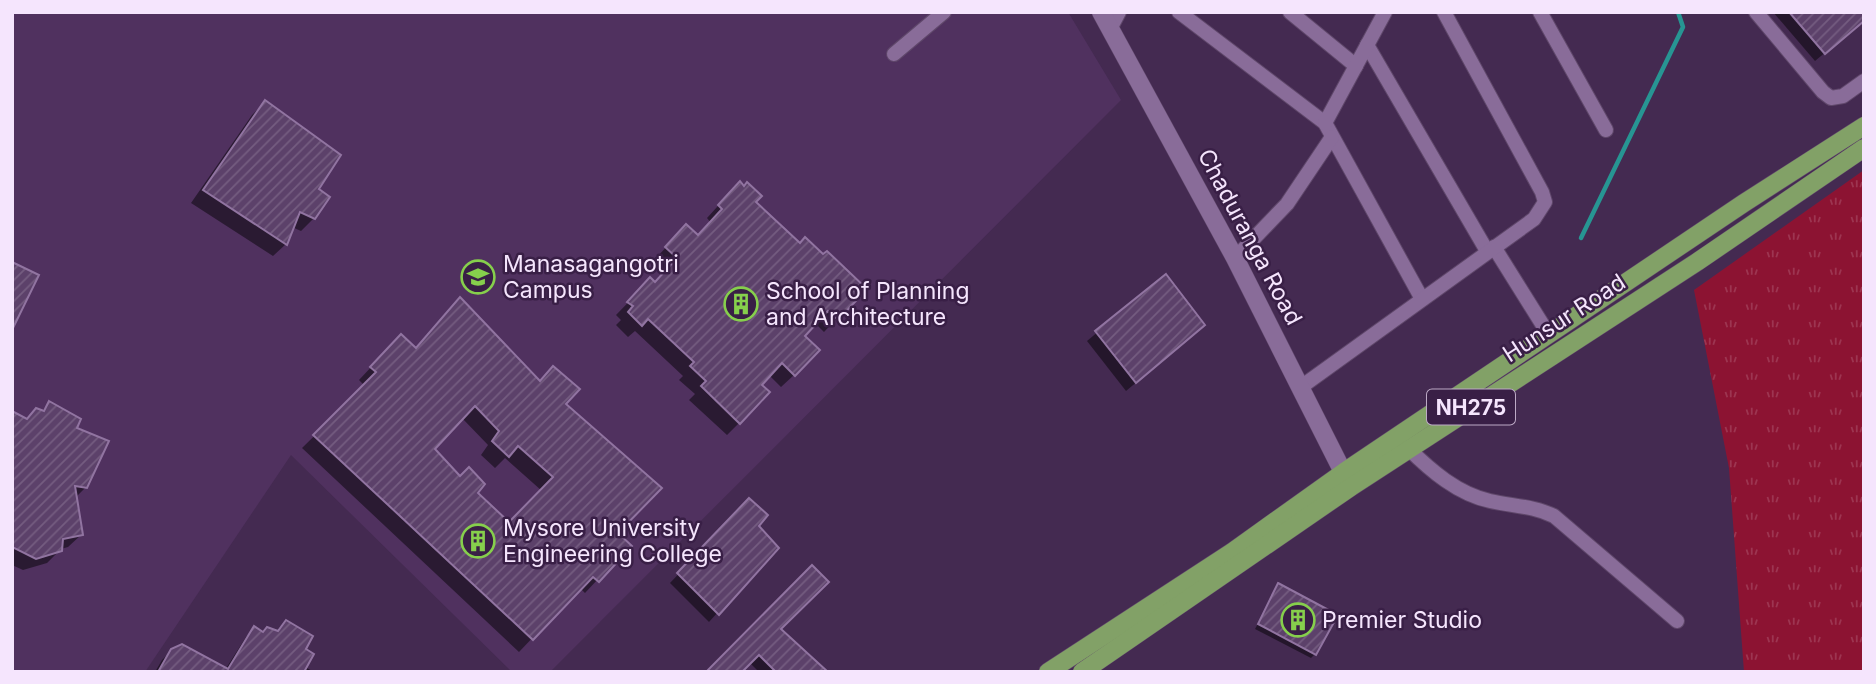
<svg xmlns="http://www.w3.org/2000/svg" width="1876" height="684" font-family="Inter,sans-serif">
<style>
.built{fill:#50315f}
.grass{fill:url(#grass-tufts)}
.shadow{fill:#0007;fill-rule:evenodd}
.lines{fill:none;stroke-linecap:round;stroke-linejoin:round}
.stream{stroke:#279593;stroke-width:4.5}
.building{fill:url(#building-hatch);stroke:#9174a1;stroke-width:2;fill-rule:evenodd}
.minor-casing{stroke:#5f476a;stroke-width:16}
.tertiary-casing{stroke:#5f476a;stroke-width:19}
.primary-casing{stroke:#5f476a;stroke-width:19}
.minor{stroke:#896c99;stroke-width:14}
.tertiary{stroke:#896c99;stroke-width:18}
.primary{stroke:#82a167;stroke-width:18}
.labels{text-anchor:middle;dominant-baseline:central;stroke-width:5;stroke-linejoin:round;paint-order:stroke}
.shield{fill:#391f46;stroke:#bdaac6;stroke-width:2}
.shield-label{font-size:21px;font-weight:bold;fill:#f5e5fd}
.street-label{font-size:23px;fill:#f5e5fd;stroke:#391f46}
.poi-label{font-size:23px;fill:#f5e5fd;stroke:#391f46;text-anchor:start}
</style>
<defs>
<pattern id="grass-tufts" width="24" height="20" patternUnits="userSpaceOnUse" patternTransform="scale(1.75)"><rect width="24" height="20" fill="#8c1332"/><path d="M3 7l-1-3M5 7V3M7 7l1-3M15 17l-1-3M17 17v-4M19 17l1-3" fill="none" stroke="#9d3551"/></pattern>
<pattern id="building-hatch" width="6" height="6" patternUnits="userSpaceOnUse" patternTransform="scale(1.75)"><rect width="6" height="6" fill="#5c416a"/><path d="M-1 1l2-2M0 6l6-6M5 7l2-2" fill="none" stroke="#745c80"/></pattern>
</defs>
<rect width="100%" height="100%" fill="#442a51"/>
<path class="built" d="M12 12H1068L1121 100 550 672H512L291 455 145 672H12Z"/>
<path class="grass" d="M1864 170V672H1744L1729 468 1694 290Z"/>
<g class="shadow">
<path d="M1773 12H1863L1858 25 1815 61Z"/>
<path d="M265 102 316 189 314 218 301 231 292 227 286 244 273 256 191 203 252 115Z"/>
<path d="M727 196 754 202 800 246 865 289 824 332 815 323 803 336 794 375 781 387 769 375 759 385 739 423 727 435 689 400 695 394 679 380 683 376 635 331 628 337 616 325 621 320 616 315 650 280 654 284 665 272 653 261 674 239 698 237 711 223 707 218Z"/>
<path d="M1165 276 1194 334 1126 391 1087 341Z"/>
<path d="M388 349 415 350 539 382 564 405 615 533 629 546 585 593 580 588 519 652 302 448 365 386 359 380ZM461 417 488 445 481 455 495 468 505 458 542 491 509 524 432 449Z"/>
<path d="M49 404 74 429 86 487 75 498 81 535 68 547 61 549 47 563 23 570 12 565V413L26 420 41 412Z"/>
<path d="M749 500 757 526 776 548 709 622 670 583Z"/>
<path d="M1279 586 1315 654 1311 658 1255 629Z"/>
<path d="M286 622 304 650 305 667 314 672H155L162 660 172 650 225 670 246 637 254 628 263 634 276 632Z"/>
<path d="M779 629 825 672H759L749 662Z"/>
</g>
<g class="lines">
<path class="stream" d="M1581 238 1683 27 1678 12"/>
</g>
<g class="building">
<path d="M1789 12H1864V21L1825 54Z"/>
<path d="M265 100 341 155 319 189 330 197 315 219 300 212 287 245 203 190Z"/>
<path d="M740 181 744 186 747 182 762 196 756 202 800 243 805 237 823 254 827 251 867 289 838 320 828 311 805 336 820 350 795 376 782 363 762 385 770 392 740 424 701 386 706 381 690 366 694 362 648 319 642 326 628 312 633 306 627 302 650 277 655 282 677 258 665 247 686 224 698 235 722 209 718 205Z"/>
<path d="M12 262 39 275 12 330Z"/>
<path d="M1166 274 1205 325 1136 383 1095 331Z"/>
<path d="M460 297 540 381 553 366 580 389 566 404 662 488 618 533 632 546 599 582 593 577 533 640 313 435 376 372 370 367 401 334 416 348ZM475 406 499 431 492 441 509 457 518 446 553 477 509 522 478 493 485 484 469 467 460 476 435 449Z"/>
<path d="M49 401 81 419 77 428 109 441 87 488 75 486 83 535 63 539 62 551 36 559 12 547V411L27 419 36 408 44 411Z"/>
<path d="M749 498 768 515 759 526 779 548 719 615 677 573Z"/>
<path d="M812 565 829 582 781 629 828 672H776L759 655 742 672H706Z"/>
<path d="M1278 583 1338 615 1316 655 1258 624Z"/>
<path d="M286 620 313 636 306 649 314 654 304 672H158L171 649 182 644 228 669 254 626 263 632 267 627 278 631Z"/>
</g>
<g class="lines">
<defs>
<g id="minor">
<path d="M1179 12 1325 123 1422 299"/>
<path d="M1290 12 1356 66"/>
<path d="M1540 12 1606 130"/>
<path d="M1756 12 1823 92 1831 98 1843 96 1864 81"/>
<path d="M1110 29 1119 12"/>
<path d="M1367 45 1487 251"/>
<path d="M894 54 944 12"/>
<path d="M1325 123 1385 12"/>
<path d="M1494 247 1549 335"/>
<path d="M1235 258 1287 204 1332 137"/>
<path d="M1301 387 1534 219 1545 202 1542 192 1444 12"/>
<path d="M1408 448C1431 471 1458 494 1490 501 1512 506 1534 506 1554 516L1677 621"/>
</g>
<path id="tertiary" d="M1101 12 1235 258 1350 486"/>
<g id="primary">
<path d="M1048 672 1232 552 1344 472 1744 203 1864 126"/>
<path d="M1082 672 1351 487 1697 262 1864 148"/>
</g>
</defs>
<use href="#minor" class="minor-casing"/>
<use href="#tertiary" class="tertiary-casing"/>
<use href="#primary" class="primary-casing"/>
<use href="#minor" class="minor"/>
<use href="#tertiary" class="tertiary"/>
<use href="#primary" class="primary"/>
</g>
<defs>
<symbol id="university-ring" viewBox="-11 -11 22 22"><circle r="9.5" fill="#391f46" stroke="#86cf4c" stroke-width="1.5"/><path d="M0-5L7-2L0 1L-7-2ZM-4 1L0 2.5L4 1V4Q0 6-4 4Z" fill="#86cf4c"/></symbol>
<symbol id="building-ring" viewBox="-11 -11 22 22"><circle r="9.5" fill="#391f46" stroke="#86cf4c" stroke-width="1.5"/><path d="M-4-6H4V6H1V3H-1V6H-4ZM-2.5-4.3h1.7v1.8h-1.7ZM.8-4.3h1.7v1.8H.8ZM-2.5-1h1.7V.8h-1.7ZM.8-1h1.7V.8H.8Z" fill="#86cf4c"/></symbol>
</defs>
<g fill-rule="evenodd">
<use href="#university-ring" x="459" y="258" width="38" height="38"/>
<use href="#building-ring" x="722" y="285" width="38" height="38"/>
<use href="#building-ring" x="459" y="522" width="38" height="38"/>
<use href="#building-ring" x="1279" y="601" width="38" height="38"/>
</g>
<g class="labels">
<rect class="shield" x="1427" y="389.5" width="88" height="35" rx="5"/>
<g class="shield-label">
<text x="1471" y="407">NH275</text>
</g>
<g class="street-label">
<text transform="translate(1250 237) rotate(62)">Chaduranga Road</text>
<text transform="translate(1564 318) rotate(-33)">Hunsur Road</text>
</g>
<g class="poi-label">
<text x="503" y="264">Manasagangotri<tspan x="503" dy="26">Campus</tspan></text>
<text x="766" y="291">School of Planning<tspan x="766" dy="26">and Architecture</tspan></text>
<text x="503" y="528">Mysore University<tspan x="503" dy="26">Engineering College</tspan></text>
<text x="1322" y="620">Premier Studio</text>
</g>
</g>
<rect width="1876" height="684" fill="none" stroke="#f5e5fd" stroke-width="28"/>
</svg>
